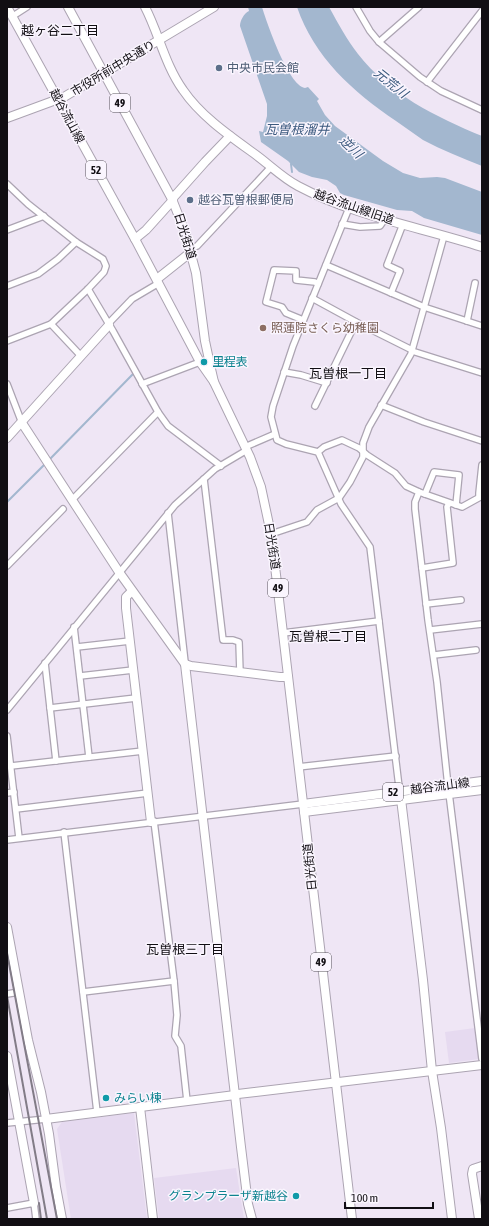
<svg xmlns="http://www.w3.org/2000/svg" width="489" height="1226" font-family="'Asap Condensed','Noto Sans JP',sans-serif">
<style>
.built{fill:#e6daf0}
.water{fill:#a3b7cf}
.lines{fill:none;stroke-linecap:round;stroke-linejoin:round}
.stream{stroke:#a3b7cf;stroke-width:2}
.street-casing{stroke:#aca4b2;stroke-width:8}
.secondary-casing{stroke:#aca4b2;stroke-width:10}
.primary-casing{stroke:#aca4b2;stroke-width:10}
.street{stroke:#fff;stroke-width:5.5}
.secondary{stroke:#fff;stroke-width:8}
.primary{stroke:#fff;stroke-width:8}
.rail{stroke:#827c87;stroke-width:2}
.service-dot{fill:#5c6f8a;stroke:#faf5fe;stroke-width:1.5}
.education-dot{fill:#8d6e63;stroke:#faf5fe;stroke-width:1.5}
.culture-dot{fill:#0f9aa8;stroke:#faf5fe;stroke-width:1.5}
.labels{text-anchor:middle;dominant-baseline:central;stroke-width:3;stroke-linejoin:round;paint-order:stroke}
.shield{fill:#faf5fe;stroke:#57535a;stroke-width:1}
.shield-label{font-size:11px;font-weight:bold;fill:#110e13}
.street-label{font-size:12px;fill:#110e13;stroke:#faf5fe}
.service-label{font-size:12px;fill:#4e5e75;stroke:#faf5fe;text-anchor:start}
.education-label{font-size:12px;fill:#785e54;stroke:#faf5fe;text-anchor:start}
.culture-label{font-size:12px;fill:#0d838f;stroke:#faf5fe;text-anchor:start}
.neighbourhood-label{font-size:13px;fill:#110e13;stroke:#faf5fe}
.water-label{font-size:13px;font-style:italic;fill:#3b597e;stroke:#faf5fe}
</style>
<rect width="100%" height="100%" fill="#efe6f5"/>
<g class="built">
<path d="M475 1028 479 1059 449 1063 445 1032Z"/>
<path d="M134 1113 147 1219H71L57 1129 62 1122Z"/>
<path d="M236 1168 244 1219H159L154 1178Z"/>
</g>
<g class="water">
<path d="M248 7H262C267 23 288 85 305 88L308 87 319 99 317 101 325 115 335 126 383 161 403 173 420 178 437 177 445 178 482 192V235L424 218 412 211 397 210 344 195 340 193 336 186 327 180 312 177 299 172 288 161 261 142 259 131 263 132 267 116V104L240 26C240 21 244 13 249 11Z"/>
<path d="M297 7H329C338 23 347 40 358 54 389 94 436 117 482 136V166C462 158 442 150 423 140 414 134 405 127 396 121 353 92 314 57 297 7Z"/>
</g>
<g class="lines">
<g class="stream">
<path d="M291 164 292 172"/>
<path d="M49 460 133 374"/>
<path d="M7 502 46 463"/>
</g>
<defs>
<g id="street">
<path d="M356 7 370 31 379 42 420 77 441 91 482 110"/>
<path d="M13 16 27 7"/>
<path d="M379 42 419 7"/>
<path d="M427 82 482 11"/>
<path d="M7 184 28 204 76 242 103 259 106 266 104 272 88 289 51 324 7 341"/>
<path d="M349 208 293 346 273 406 271 417 277 440 286 444 318 452 341 504 370 547 400 795"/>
<path d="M342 224 360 227 380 226 385 219"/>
<path d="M7 230 44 216"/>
<path d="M190 249 197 246 271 167"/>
<path d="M326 265 424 307 482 326"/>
<path d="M7 286 38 274 58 259 76 242"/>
<path d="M88 289 113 331 158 412 168 426 221 466"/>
<path d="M391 293 400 271 387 265 403 224"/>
<path d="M312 298 356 322 412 350"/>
<path d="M303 320 286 313 282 307 266 302 274 270 296 271V280L315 282 318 284"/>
<path d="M467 321 475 283"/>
<path d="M51 324 81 356"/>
<path d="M108 324 132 299 159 283"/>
<path d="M412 351 482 373"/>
<path d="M284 372 301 375 327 383"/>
<path d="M7 384 22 423"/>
<path d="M142 384 200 362"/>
<path d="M381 405 424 422 482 441"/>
<path d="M315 406 356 322"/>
<path d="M245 447 275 434"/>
<path d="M318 452 324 447 342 440 359 448 367 455 395 473 406 486 419 492 462 507 482 496"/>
<path d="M204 479 223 640H233L239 642 240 673"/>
<path d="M419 492 415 502V509L428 620 437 682 448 786"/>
<path d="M425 494 434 472 459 475 456 505"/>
<path d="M479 497V493L482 465"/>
<path d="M72 500 158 412"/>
<path d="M168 513 185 662"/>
<path d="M271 534 307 522 317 510 339 498 350 482 363 457V443L369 427 411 354 444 236"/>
<path d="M7 566 63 509"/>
<path d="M422 568 453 563 447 507 449 503"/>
<path d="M426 604 461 600"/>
<path d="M74 627 89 757"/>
<path d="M430 630 482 624"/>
<path d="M283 633 379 621"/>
<path d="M77 647 130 641"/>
<path d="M434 655 476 650"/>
<path d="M45 663 56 761"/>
<path d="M80 676 133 670"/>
<path d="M50 708 136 698"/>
<path d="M7 710 175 505 215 469 247 450"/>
<path d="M7 736 19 838"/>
<path d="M11 766 143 751"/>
<path d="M298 767 396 756"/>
<path d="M7 793 14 792"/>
<path d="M449 793 482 1059"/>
<path d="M16 809 148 793"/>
<path d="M154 821 174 981 177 1015 175 1036 181 1046 187 1101"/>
<path d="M64 832 97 1112"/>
<path d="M7 840 303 804"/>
<path d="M83 992 174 981"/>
<path d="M7 994 19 992"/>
<path d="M7 1123 46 1119"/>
<path d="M7 1208 34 1203 36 1219"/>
</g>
<g id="secondary">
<path d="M145 7C159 34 165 65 183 90 200 115 227 134 252 152 268 163 281 177 298 186 356 217 421 227 482 247"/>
<path d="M7 118 64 97 214 7"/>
<path d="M172 199 205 162 230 136"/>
<path d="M135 239 200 362 214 382"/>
<path d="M157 279 191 252"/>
<path d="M22 423 119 572 185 664 191 666 280 677H288"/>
<path d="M7 438 109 325"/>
<path d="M132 591 126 597V608L151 822"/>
<path d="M185 664 241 1147 248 1204 252 1219"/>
<path d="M401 799 423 980 432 1071 441 1128 452 1219"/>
<path d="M7 927 28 1040 41 1092 49 1134 56 1187 62 1219"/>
<path d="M7 1056 34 1203"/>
<path d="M140 1107 153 1219"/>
<path d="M46 1119 235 1095 238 1094 482 1065"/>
<path d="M479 1219 472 1174 473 1169 482 1166"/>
</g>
<g id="primary">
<path d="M7 7 135 239 146 230 173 200"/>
<path d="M68 7 172 199 185 232 196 273 205 341 211 369 214 382 250 457 261 487 271 534 278 591 352 1219"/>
<path d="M303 804 482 781"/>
<path d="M304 812 482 790"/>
</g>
</defs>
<use href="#street" class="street-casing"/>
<use href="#secondary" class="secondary-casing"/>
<use href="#primary" class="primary-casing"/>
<use href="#street" class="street"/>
<use href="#secondary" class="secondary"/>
<use href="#primary" class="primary"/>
<g class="rail">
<path d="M7 953 57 1219"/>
<path d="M7 996 47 1219"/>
<path d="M39 1203 41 1219"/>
</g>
</g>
<g class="service-dot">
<circle cx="219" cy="68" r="4"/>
<circle cx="190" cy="200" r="4"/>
</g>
<circle class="education-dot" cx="263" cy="328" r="4"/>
<g class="culture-dot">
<circle cx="204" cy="362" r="4"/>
<circle cx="106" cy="1098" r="4"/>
<circle cx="296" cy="1196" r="4"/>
</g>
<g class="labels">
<g class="shield">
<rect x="110" y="94" width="20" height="18" rx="3"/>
<rect x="86" y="161" width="20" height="18" rx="3"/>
<rect x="268" y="579" width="20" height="18" rx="3"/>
<rect x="383" y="783" width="20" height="18" rx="3"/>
<rect x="311" y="953" width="20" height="18" rx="3"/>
</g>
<g class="shield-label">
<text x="120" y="103">49</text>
<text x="96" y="170">52</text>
<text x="278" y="588">49</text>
<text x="393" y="792">52</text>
<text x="321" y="962">49</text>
</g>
<g class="street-label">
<text transform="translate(113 68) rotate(-31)">市役所前中央通り</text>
<text transform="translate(67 116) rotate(62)">越谷流山線</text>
<text transform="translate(354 207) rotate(19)">越谷流山線旧道</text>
<text transform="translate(185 236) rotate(73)">日光街道</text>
<text transform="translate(272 546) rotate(81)">日光街道</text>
<text transform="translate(440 786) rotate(-7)">越谷流山線</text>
<text transform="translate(310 867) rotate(-96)">日光街道</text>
</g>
<g class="service-label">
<text x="227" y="68">中央市民会館</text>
<text x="198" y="200">越谷瓦曽根郵便局</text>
</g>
<g class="education-label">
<text x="271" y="328">照蓮院さくら幼稚園</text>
</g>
<g class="culture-label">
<text x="212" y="362">里程表</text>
<text x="114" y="1098">みらい棟</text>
<text x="288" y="1196" text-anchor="end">グランプラーザ新越谷</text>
</g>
<g class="neighbourhood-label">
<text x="60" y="30">越ヶ谷二丁目</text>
<text x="348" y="373">瓦曽根一丁目</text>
<text x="328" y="636">瓦曽根二丁目</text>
<text x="185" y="949">瓦曽根三丁目</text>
</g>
<g class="water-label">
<text transform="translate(391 83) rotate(39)">元荒川</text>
<text x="297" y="129">瓦曽根溜井</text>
<text transform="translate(351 147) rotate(43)">逆川</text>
</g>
</g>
<rect width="489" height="1226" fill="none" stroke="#110e13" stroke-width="16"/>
<path d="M345 1202v6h88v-6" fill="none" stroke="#110e13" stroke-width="2"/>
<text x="351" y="1202" font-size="12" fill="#110e13" stroke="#faf5fe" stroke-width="3" paint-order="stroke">100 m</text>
</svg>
